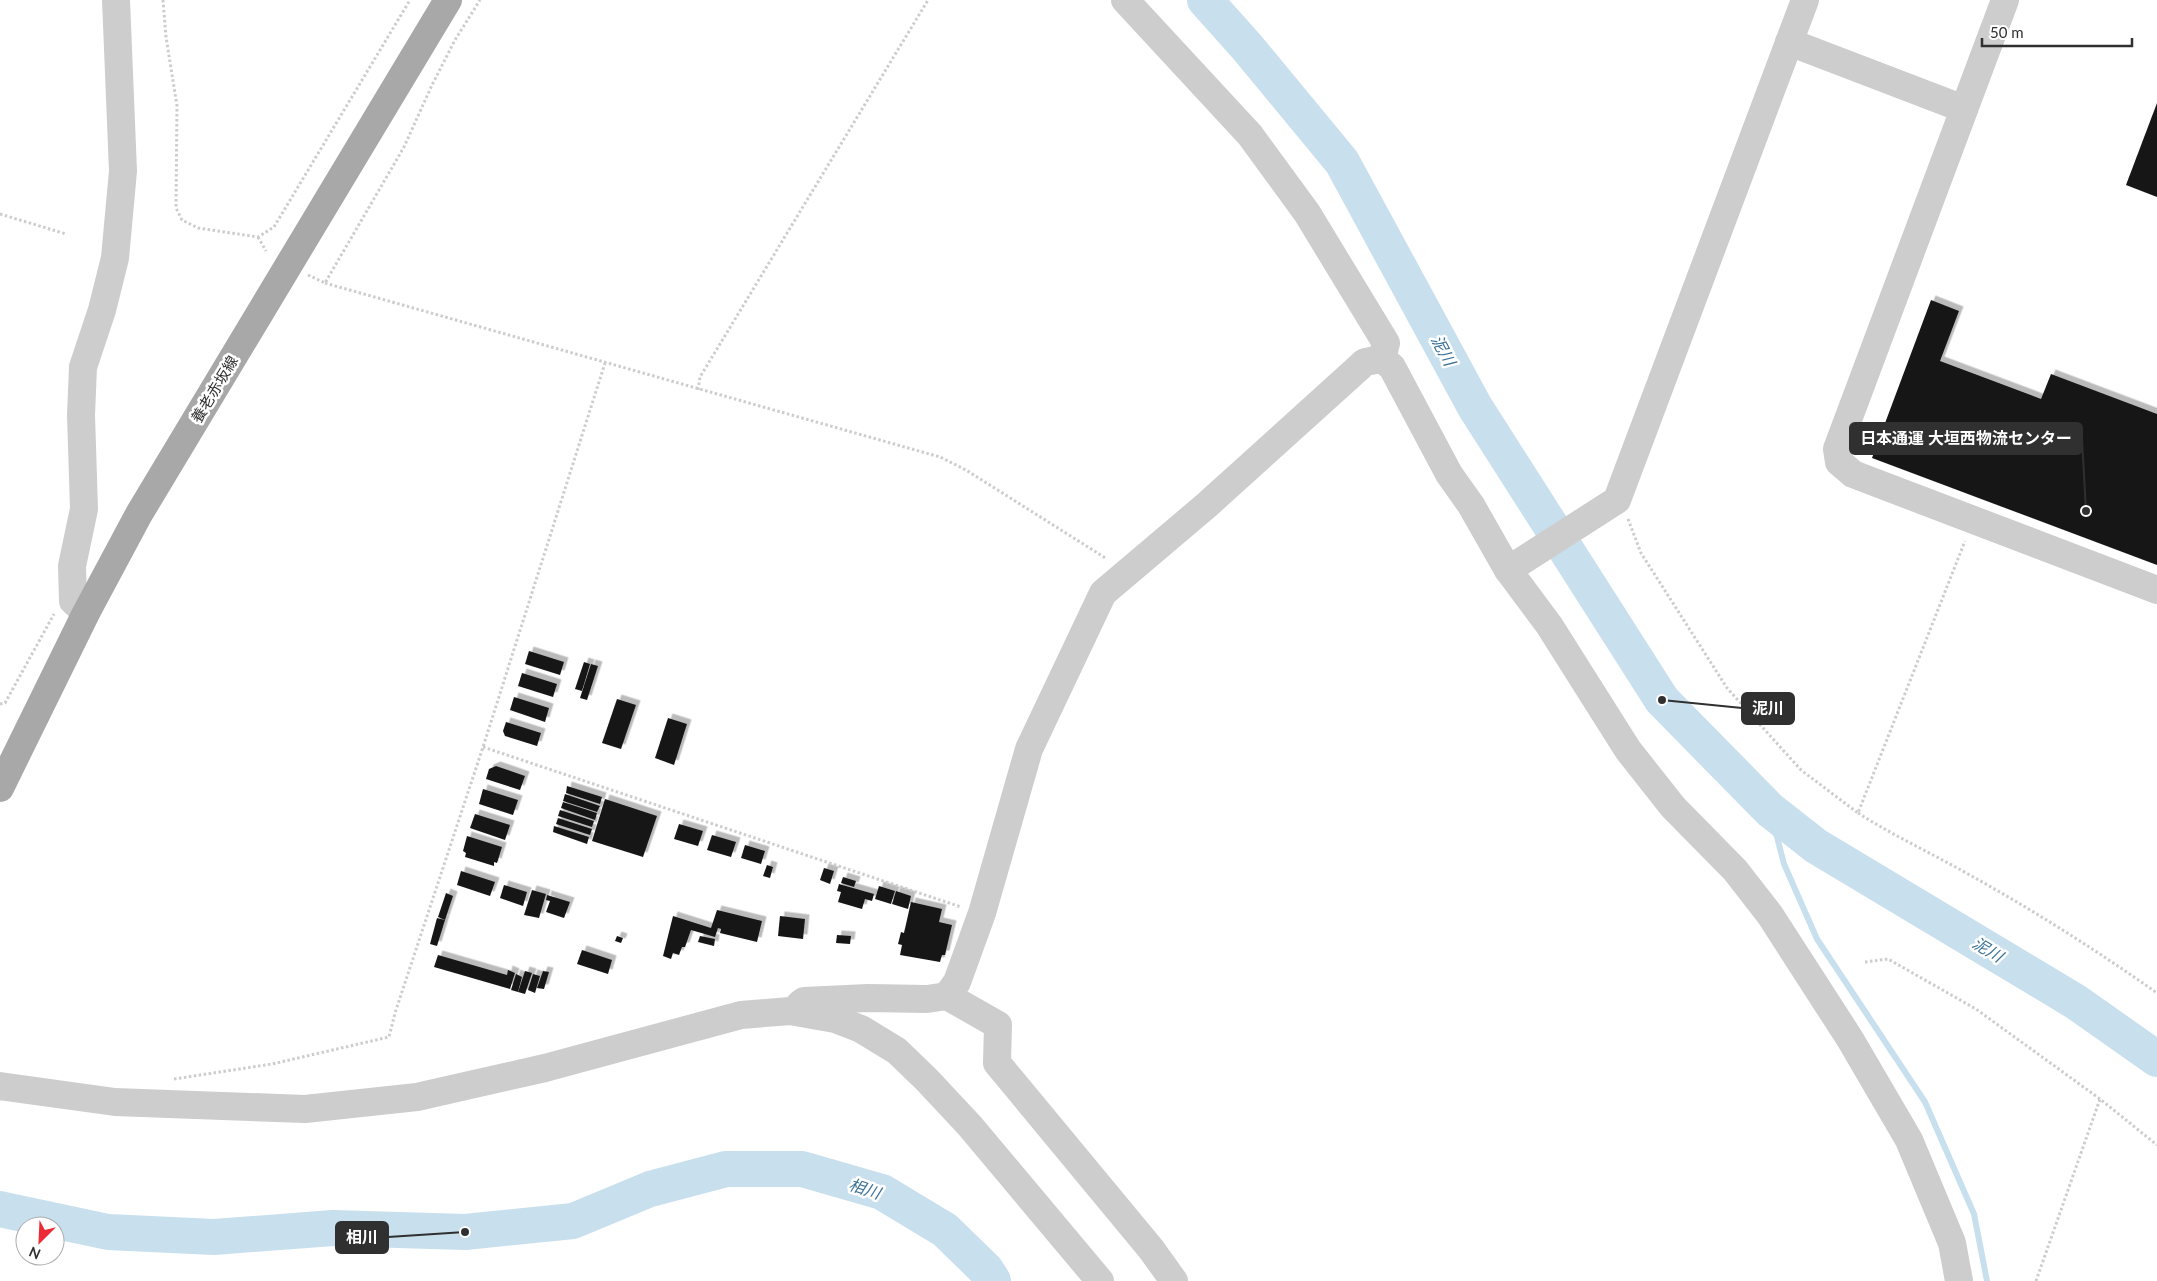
<svg xmlns="http://www.w3.org/2000/svg" width="2157" height="1281" font-family="Lato,'Noto Sans JP',sans-serif">
<style>
.lines{fill:none;stroke-linecap:round;stroke-linejoin:round}
.stream{stroke:#c8dfee;stroke-width:6}
.river{stroke:#c8dfee;stroke-width:36}
.building{fill:#171717;filter:url(#shadow)}
.path{stroke:#cdcdcd;stroke-width:3;stroke-dasharray:2.5 2.5;stroke-linecap:butt}
.minor{stroke:#cdcdcd;stroke-width:28}
.major{stroke:#a8a8a8;stroke-width:28}
.labels{text-anchor:middle;dominant-baseline:central;stroke-width:5;stroke-linejoin:round;paint-order:stroke}
.street-label{font-size:15px;fill:#303030;stroke:#fff}
.water-label{font-size:16px;font-style:italic;fill:#397196;stroke:#fff}
.leader{fill:none;stroke:#303030;stroke-width:2}
.callout-dot{fill:#303030;stroke:#fff;stroke-width:2}
.callout{fill:#303030;stroke:#303030;stroke-width:2}
.callout-label{font-size:16px;text-anchor:middle;font-weight:bold;fill:#fff}
</style>
<defs>
<filter id="shadow"><feDropShadow dx="4.5" dy="-4.5" stdDeviation="0" flood-color="#0004"/></filter>
</defs>
<rect width="100%" height="100%" fill="#fff"/>
<g class="lines">
<path class="stream" d="M1770 810 1784 864 1817 939 1925 1102 1974 1214 1987 1281"/>
<g class="river">
<path d="M1205 0 1247 47 1342 162 1475 407 1662 700 1770 810 1816 846 2076 1002 2157 1059"/>
<path d="M0 1209 108 1232 214 1237 333 1228 465 1232 573 1221 650 1189 726 1169H802L882 1192 945 1230 986 1270 993 1281"/>
</g>
</g>
<g class="building">
<path d="M2157 103V197L2126 185Z"/>
<path d="M1931 300 1959 311 1940 361 2041 399 2051 374 2157 414V565L1872 458Z"/>
<path d="M529 651 564 662 560 675 525 664Z"/>
<path d="M584 662 590 664 582 691 575 689Z"/>
<path d="M591 664 598 666 587 700 580 698Z"/>
<path d="M522 673 557 684 553 697 518 686Z"/>
<path d="M514 697 549 708 545 722 510 710Z"/>
<path d="M617 699 636 705 621 749 602 743Z"/>
<path d="M668 718 687 724 674 765 655 758Z"/>
<path d="M506 722 541 733 537 746 505 736 503 731Z"/>
<path d="M496 766 525 776 520 790 486 779 489 769Z"/>
<path d="M567 786 602 797 600 804 566 793Z"/>
<path d="M483 789 518 800 513 815 479 804Z"/>
<path d="M565 794 600 806 597 812 563 801Z"/>
<path d="M605 799 657 816 643 857 592 841Z"/>
<path d="M563 802 597 813 595 820 561 808Z"/>
<path d="M560 810 594 821 592 827 558 816Z"/>
<path d="M475 814 510 825 505 840 470 828Z"/>
<path d="M558 818 592 829 590 835 556 824Z"/>
<path d="M679 824 703 831 698 846 674 839Z"/>
<path d="M554 826 589 837 587 844 553 832Z"/>
<path d="M712 835 736 842 731 857 707 850Z"/>
<path d="M467 836 502 847 497 863 494 862V866L465 857 466 853 463 851Z"/>
<path d="M745 845 765 851 761 864 741 858Z"/>
<path d="M767 865 773 867 770 878 763 876Z"/>
<path d="M824 868 834 871 830 884 820 880Z"/>
<path d="M461 871 495 882 490 896 457 885Z"/>
<path d="M843 877 856 881 854 887 841 883Z"/>
<path d="M839 884 874 894 872 901 865 899 862 909 838 902 841 892 837 891Z"/>
<path d="M504 885 527 892 523 906 500 898Z"/>
<path d="M879 886 895 891 891 904 875 899Z"/>
<path d="M532 890 546 894 539 918 524 915Z"/>
<path d="M896 891 911 896 908 909 892 904Z"/>
<path d="M446 893 453 896 445 920 438 917Z"/>
<path d="M547 895 570 902 564 918 546 912 550 901 546 900Z"/>
<path d="M911 902 942 909 939 922 952 925 945 955H942L940 962 900 955 902 945 898 944 901 932 904 933Z"/>
<path d="M717 910 762 921 757 942 720 933 721 929 718 928 715 937 691 930 685 947H682L679 955 673 953 671 959 663 956 673 916 711 928Z"/>
<path d="M780 916 805 919 803 939 778 936Z"/>
<path d="M437 918 445 920 437 946 430 944Z"/>
<path d="M837 935 851 936 850 944 836 943Z"/>
<path d="M617 936 623 938 621 943 615 941Z"/>
<path d="M700 936 715 939 714 946 698 942Z"/>
<path d="M582 950 612 960 608 974 577 964Z"/>
<path d="M438 955 507 975 508 970 515 973 510 989 434 967Z"/>
<path d="M525 971 532 973 525 994 518 992Z"/>
<path d="M543 971 549 972 544 989 537 988Z"/>
<path d="M516 974 522 977 518 992 511 990Z"/>
<path d="M533 974 540 976 535 993 528 990Z"/>
</g>
<g class="lines">
<g class="path">
<path d="M163 0 166 37 177 106 176 208 182 220 198 228 258 237 274 227 410 0"/>
<path d="M0 214 66 234"/>
<path d="M258 237 266 251"/>
<path d="M308 275 325 283 404 147 432 85 455 40 480 0"/>
<path d="M325 283 940 457 966 470 1107 559"/>
<path d="M698 390 700 377 928 0"/>
<path d="M1628 519 1641 553 1727 688 1801 770 1858 813 1965 541"/>
<path d="M0 704 5 703 54 614"/>
<path d="M483 747 961 907"/>
<path d="M1858 813C1894 836 1931 853 1968 874 2033 910 2096 950 2157 993"/>
<path d="M1865 962 1888 959 1976 1009 2100 1099 2157 1145"/>
<path d="M174 1079 272 1064 389 1037 395 1013 483 747 605 363"/>
<path d="M2036 1281 2100 1099"/>
</g>
<g class="minor">
<path d="M1125 0 1250 135 1307 213 1386 343 1382 359"/>
<path d="M2005 0 1837 449 1839 462 1853 474 2157 590"/>
<path d="M1789 42 1964 109"/>
<path d="M1382 359 1392 367 1449 474 1471 505 1508 570 1549 625 1628 750 1673 807 1735 870 1770 915 1850 1039 1909 1140 1952 1243 1959 1281"/>
<path d="M1508 570 1617 500 1805 0"/>
<path d="M86 613 73 601 72 566 84 509 81 415 83 367 102 310 115 258 123 171 116 0"/>
<path d="M947 996 957 982 982 913 1029 749 1103 593 1208 504 1365 362 1382 359"/>
<path d="M800 1004 804 1001 868 998 927 999 947 996 998 1025 997 1063 1151 1249 1174 1281"/>
<path d="M0 1086 115 1102 305 1109 417 1097 545 1068 741 1015 790 1011 835 1019 861 1029 897 1051 927 1080 970 1126 1100 1281"/>
</g>
<path class="major" d="M0 788 86 613 139 514 448 0"/>
</g>
<g class="labels">
<g class="street-label">
<text transform="translate(214 389) rotate(-59)">養老赤坂線</text>
</g>
<g class="water-label">
<text transform="translate(1444 350) rotate(62)">泥川</text>
<text transform="translate(1988 949) rotate(31)">泥川</text>
<text transform="translate(865 1188) rotate(18)">相川</text>
</g>
</g>
<path class="leader" d="M2086 511L2082 439M1662 700L1742 708M465 1232L388 1237"/>
<g class="callout-dot">
<circle cx="2086" cy="511" r="5"/>
<circle cx="1662" cy="700" r="5"/>
<circle cx="465" cy="1232" r="5"/>
</g>
<g class="callout">
<rect x="1850" y="423" width="232" height="31" rx="5"/>
<rect x="1742" y="693" width="52" height="31" rx="5"/>
<rect x="336" y="1222" width="52" height="31" rx="5"/>
</g>
<g class="callout-label">
<text x="1966" y="444">日本通運 大垣西物流センター</text>
<text x="1768" y="714">泥川</text>
<text x="362" y="1243">相川</text>
</g>
<g transform="translate(40 1241) rotate(204)"><circle r="24" fill="#ffffff" stroke="#acacac"/>
<path d="M0-4L9 19L0 12L-9 19Z" fill="#ed2b37"/>
<text y="-8" font-size="14" font-weight="bold" text-anchor="middle" fill="#303030">N</text>
</g>
<path d="M1982 38v8h150v-8" fill="none" stroke="#303030" stroke-width="2.5"/>
<text x="1990" y="38" font-size="15" fill="#303030" stroke="#ffffff" stroke-width="4" paint-order="stroke">50 m</text>
</svg>
